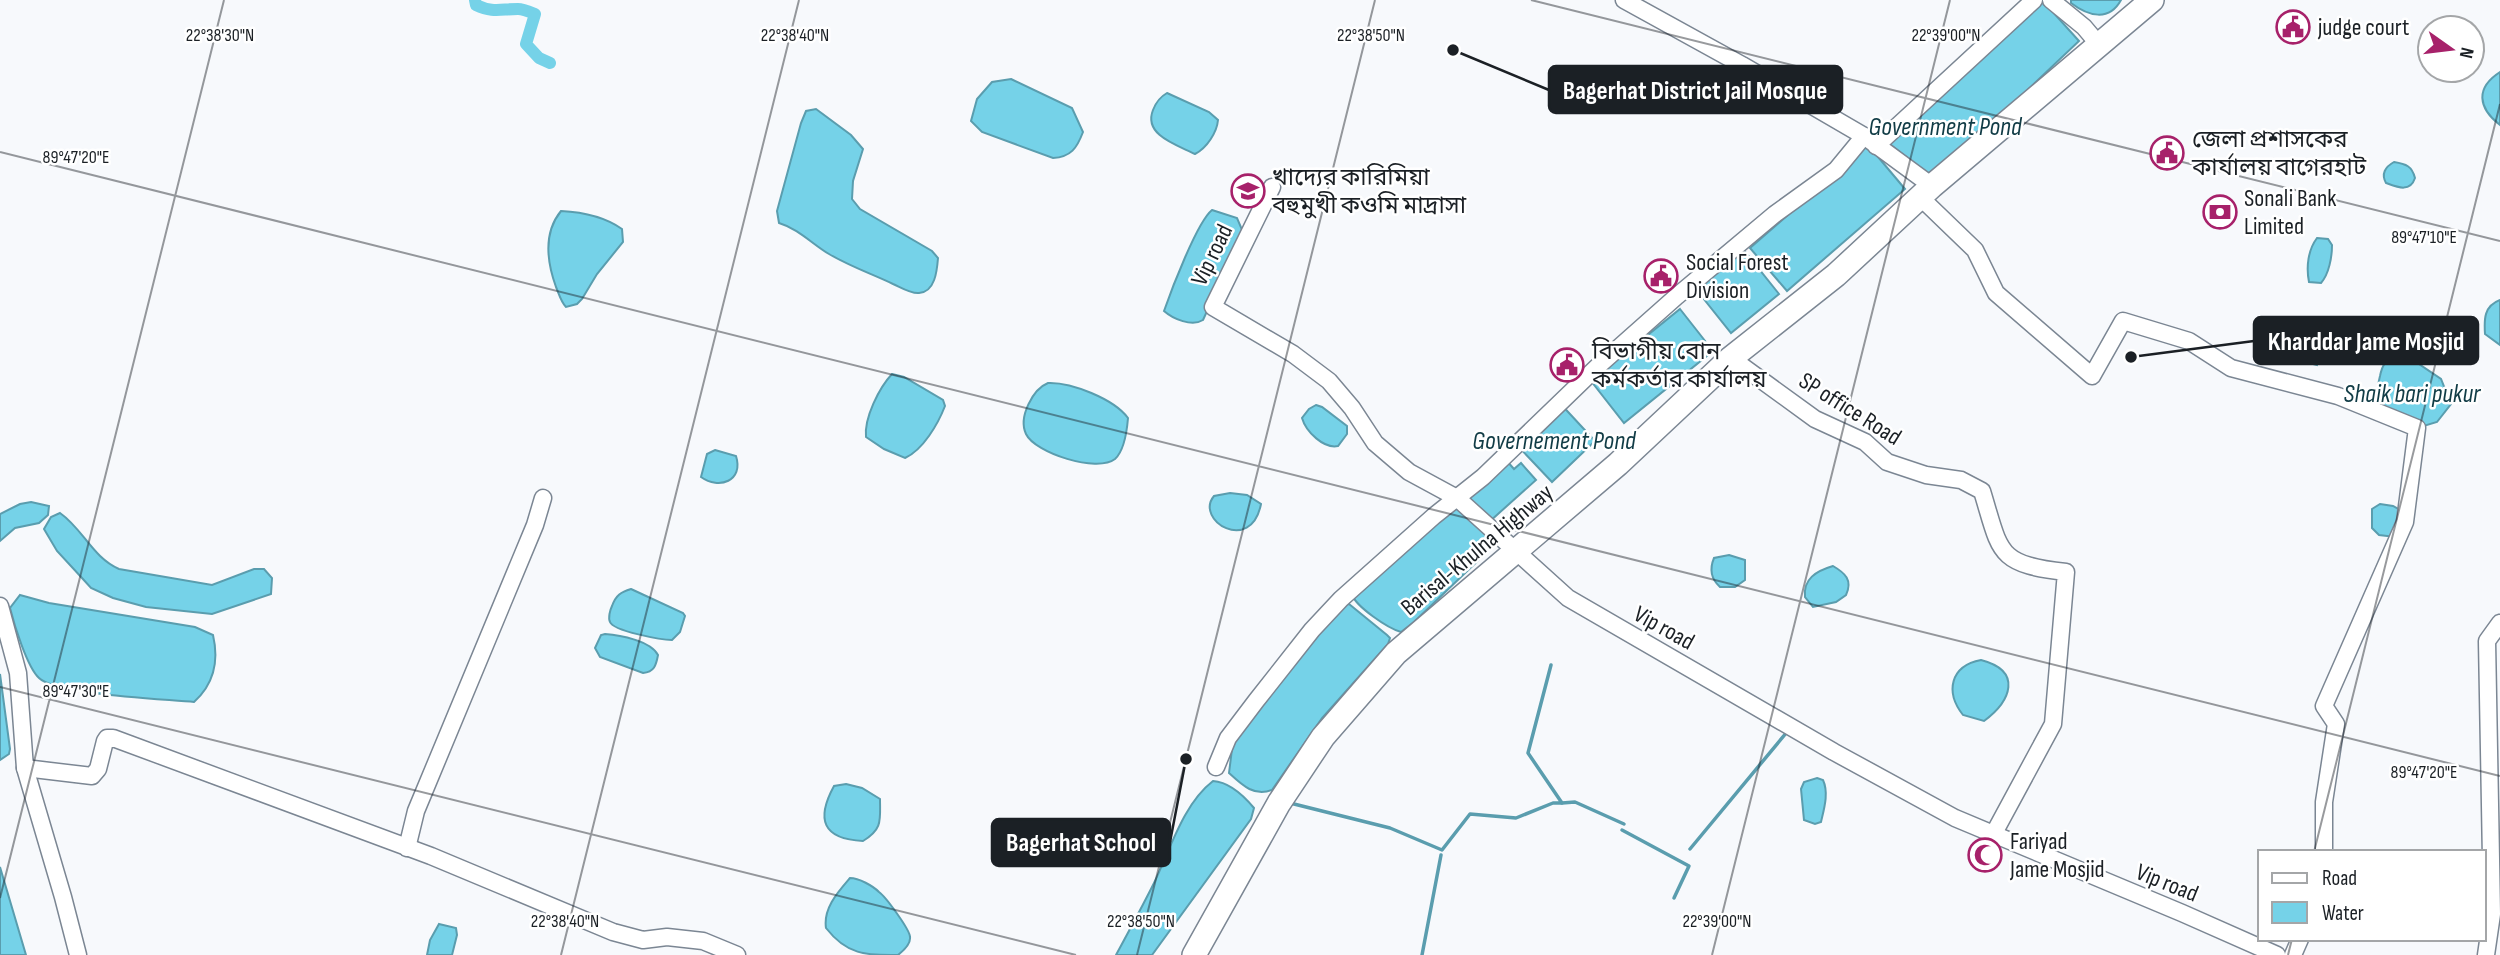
<svg xmlns="http://www.w3.org/2000/svg" width="2500" height="955" font-family="'Sofia Sans Condensed','Noto Sans Bengali',sans-serif">
<style>
.water{fill:#75d2e8;stroke:#5a9dae;stroke-width:2}
.lines{fill:none;stroke-linecap:round;stroke-linejoin:round}
.stream{stroke:#5a9dae;stroke-width:3.5}
.canal{stroke:#75d2e8;stroke-width:12}
.minor-casing{stroke:#7b8693;stroke-width:19}
.highway-casing{stroke:#7b8693;stroke-width:26}
.minor{stroke:#fff;stroke-width:16}
.highway{stroke:#fff;stroke-width:23}
.ticks{fill:none;stroke:#1b2025;stroke-width:2;stroke-opacity:0.45}
.labels{text-anchor:middle;dominant-baseline:central;stroke-width:5;stroke-linejoin:round;paint-order:stroke}
.poi-label{font-size:24px;fill:#1b2025;stroke:#fff;text-anchor:start}
.street-label{font-size:24px;fill:#1b2025;stroke:#fff}
.water-label{font-size:26px;font-style:italic;fill:#113c46;stroke:#fff}
.ticks-label{font-size:18px;text-anchor:middle;fill:#1b2025;stroke:#fff;stroke-width:5;stroke-linejoin:round;paint-order:stroke}
.leader{fill:none;stroke:#1b2025;stroke-width:2.5}
.callout-dot{fill:#1b2025;stroke:#fff;stroke-width:2.5}
.callout{fill:#1b2025;stroke:#1b2025;stroke-width:2.5}
.callout-label{font-size:26px;text-anchor:middle;font-weight:bold;fill:#fff}
</style>
<rect width="100%" height="100%" fill="#f7f9fc"/>
<g class="water">
<path d="M2039 0H2042L2079 41 1934 179 1886 141Z"/>
<path d="M2071 0H2121C2109 22 2088 16 2071 3Z"/>
<path d="M2500 72V125C2478 108 2475 88 2500 72Z"/>
<path d="M1011 79 1072 108 1083 132C1077 148 1071 157 1053 158L982 132 971 121 977 99 992 82Z"/>
<path d="M1167 93 1209 112 1218 120C1217 132 1207 148 1195 154 1177 145 1143 135 1153 110 1156 102 1160 97 1167 93Z"/>
<path d="M816 109 851 135 863 149 853 181 852 199 860 209 932 251 938 258C937 271 935 292 919 293 911 294 900 287 893 284 872 274 849 266 829 254 812 244 799 229 779 223L777 211 801 123 806 111Z"/>
<path d="M1868 145 1905 189 1787 291 1750 248Z"/>
<path d="M2394 162C2406 164 2412 166 2415 178 2410 193 2397 187 2386 183 2381 174 2385 167 2394 162Z"/>
<path d="M1212 210 1237 218 1243 232 1203 320C1192 327 1173 319 1164 311 1171 291 1197 222 1212 210Z"/>
<path d="M561 211C581 212 605 217 622 229L623 242 597 274 582 299 577 304 566 307C561 302 559 294 556 287 547 262 543 233 561 211Z"/>
<path d="M2317 238 2328 239 2332 245C2332 257 2329 274 2321 283L2309 282C2306 267 2308 250 2317 238Z"/>
<path d="M1743 249 1779 294 1731 333 1695 288Z"/>
<path d="M2500 300V345L2485 334C2484 319 2484 306 2500 300Z"/>
<path d="M1680 309 1713 351 1624 423 1591 381Z"/>
<path d="M2311 323 2324 324 2328 327V334L2317 365 2305 362 2303 354 2306 325Z"/>
<path d="M2396 355 2407 356 2441 379 2451 404 2437 422 2417 428C2391 415 2371 410 2380 376 2382 366 2385 360 2396 355Z"/>
<path d="M892 374 904 377 943 400 945 406C938 424 923 450 905 458L884 449 866 437C864 418 879 388 892 374Z"/>
<path d="M1048 383C1071 382 1114 399 1128 418 1127 430 1125 450 1115 459 1097 473 1035 453 1026 434 1018 417 1033 389 1048 383Z"/>
<path d="M1557 400 1595 441 1552 482 1513 441Z"/>
<path d="M1316 405 1322 407 1347 426V434L1338 446C1324 449 1306 432 1302 418L1309 409Z"/>
<path d="M715 450 736 456C744 481 719 490 701 477L707 454Z"/>
<path d="M1506 460 1514 469 1521 463 1536 480 1489 522 1466 497Z"/>
<path d="M1230 493 1247 495 1261 504C1251 555 1194 520 1214 496Z"/>
<path d="M31 502 49 506 48 515 39 523 15 528 0 541V514L20 504Z"/>
<path d="M2380 504 2393 506 2402 511 2395 537 2379 535 2372 528V509Z"/>
<path d="M1450 507 1459 509 1487 535 1488 551 1414 622 1401 632C1387 628 1357 607 1352 595Z"/>
<path d="M60 513C83 529 93 558 119 569L212 585 254 569H264L272 578 271 594 212 614 146 607 113 598 91 588 82 578 57 551 44 529 51 517Z"/>
<path d="M1729 555 1745 560V580L1735 587H1720C1711 579 1709 570 1714 558Z"/>
<path d="M1833 566C1845 573 1853 580 1846 595L1836 602 1813 607 1805 597C1803 579 1816 571 1833 566Z"/>
<path d="M631 589 683 613 685 616 680 632 672 640C662 640 613 631 610 622 608 618 610 610 612 606 616 595 621 592 631 589Z"/>
<path d="M20 595 49 603 195 627 213 635C219 661 214 684 194 702 165 699 56 695 39 678 27 667 14 624 10 608Z"/>
<path d="M1349 604 1387 635 1390 638 1388 644 1322 718 1272 790C1254 797 1242 785 1229 773L1232 749 1236 738 1341 605Z"/>
<path d="M605 634C620 635 651 641 658 655 656 666 654 672 643 673L600 657 595 648 601 635Z"/>
<path d="M1981 660C2023 671 2011 701 1984 721L1963 715C1945 692 1950 666 1981 660Z"/>
<path d="M0 674 10 749 9 754 0 760Z"/>
<path d="M1817 778 1823 780C1829 793 1824 809 1821 822L1815 824 1804 820 1801 789 1804 782Z"/>
<path d="M1213 781C1229 782 1244 796 1254 808L1251 819 1152 955H1116C1129 931 1142 907 1154 883 1170 850 1183 804 1213 781Z"/>
<path d="M846 784 862 788 880 799C880 820 883 829 863 841 822 839 816 819 834 786Z"/>
<path d="M0 867 26 955H0Z"/>
<path d="M850 878C859 878 873 886 879 892 886 897 910 930 910 937 911 944 903 951 898 955 865 955 847 955 826 928 823 908 838 892 850 878Z"/>
<path d="M439 924 456 928 457 935 452 955H427L430 940Z"/>
</g>
<g class="lines">
<g class="stream">
<path d="M1290 803 1390 828 1442 850 1470 814 1516 818 1553 803H1562L1528 753 1551 665"/>
<path d="M1562 803 1575 802 1624 824"/>
<path d="M1622 830 1689 866 1674 898"/>
<path d="M1690 849 1787 732"/>
<path d="M1422 955 1441 855"/>
</g>
<path class="canal" d="M475 0 476 5C493 13 500 9 518 9 523 9 530 12 535 14L526 44 539 58 550 63"/>
<defs>
<g id="minor">
<path d="M1624 0 1742 65 1864 136 1932 186"/>
<path d="M2051 0 2084 27 2100 46"/>
<path d="M1876 146 2034 0"/>
<path d="M1272 187 1213 307 1293 354 1329 381 1352 408 1375 443 1409 472 1457 498 1568 598 1834 752 1955 818 2182 913 2277 955"/>
<path d="M1920 197 1975 250 1996 293 2092 376 2123 321 2189 341 2231 368 2338 396 2417 428 2405 522 2324 706 2336 724 2324 802V852"/>
<path d="M1731 358 1815 419 1865 442 1887 462 1926 475 1961 480 1982 491C2001 553 1996 564 2066 572L2053 724 1993 835"/>
<path d="M0 606 18 673 25 768 63 897 78 955"/>
<path d="M1216 767 1228 738 1256 701 1312 630 1341 599 1434 516 1483 477 1597 367 1677 296 1775 214 1836 170 1864 136"/>
<path d="M25 768 92 776 98 769 105 741 107 738H113L431 856 613 932 643 940 667 937 703 941 737 955"/>
<path d="M407 848 416 811 535 525 543 498"/>
<path d="M2293 955 2300 939"/>
<path d="M2486 955 2492 914 2487 641 2500 623"/>
</g>
<path id="highway" d="M1194 955 1279 803 1323 737 1396 653 1618 464 1731 358 1836 275 1932 186 2152 0"/>
</defs>
<use href="#minor" class="minor-casing"/>
<use href="#highway" class="highway-casing"/>
<use href="#minor" class="minor"/>
<use href="#highway" class="highway"/>
</g>
<path class="ticks" d="M1531 0 2500 241M0 152 2500 776M0 687 1076 955M2314 852 2500 104M0 898 224 0M561 955 799 0M1137 955 1375 0M1712 955 1950 0M2288 955 2292 939"/>
<defs>
<symbol id="civic-ring" viewBox="-11 -11 22 22"><circle r="9.5" fill="#fff" stroke="#a7216a" stroke-width="1.5"/><path d="M-.6-6.5H3V-4.5H.6V-3L4-1V1h2V6H-6V1h2V-1L-.6-3ZM-1.2 2.5V6h2.4V2.5Z" fill="#a7216a"/></symbol>
<symbol id="school-ring" viewBox="-11 -11 22 22"><circle r="9.5" fill="#fff" stroke="#a7216a" stroke-width="1.5"/><path d="M0-5L7-2L0 1L-7-2ZM-4 1L0 2.5L4 1V4Q0 6-4 4Z" fill="#a7216a"/></symbol>
<symbol id="bank-ring" viewBox="-11 -11 22 22"><circle r="9.5" fill="#fff" stroke="#a7216a" stroke-width="1.5"/><path d="M-6-4H6V4H-6ZM0-2.3a2.3 2.3 0 1 0 0 4.6a2.3 2.3 0 1 0 0-4.6Z" fill="#a7216a"/></symbol>
<symbol id="mosque-ring" viewBox="-11 -11 22 22"><circle r="9.5" fill="#fff" stroke="#a7216a" stroke-width="1.5"/><path d="M3.5-4.9A6 6 0 1 0 3.5 4.9A5 5 0 1 1 3.5-4.9Z" fill="#a7216a"/></symbol>
</defs>
<g fill-rule="evenodd">
<use href="#civic-ring" x="2274" y="8" width="38" height="38"/>
<use href="#civic-ring" x="2148" y="134" width="38" height="38"/>
<use href="#school-ring" x="1229" y="172" width="38" height="38"/>
<use href="#bank-ring" x="2201" y="193" width="38" height="38"/>
<use href="#civic-ring" x="1642" y="257" width="38" height="38"/>
<use href="#civic-ring" x="1548" y="346" width="38" height="38"/>
<use href="#mosque-ring" x="1966" y="836" width="38" height="38"/>
</g>
<g class="labels">
<g class="poi-label">
<text x="2318" y="27">judge court</text>
<text x="2192" y="139">জেলা প্রশাসকের<tspan x="2192" dy="28">কার্যালয় বাগেরহাট</tspan></text>
<text x="1272" y="177">খাদ্যের কারিমিয়া<tspan x="1272" dy="28">বহুমুখী কওমি মাদ্রাসা</tspan></text>
<text x="2244" y="198">Sonali Bank<tspan x="2244" dy="28">Limited</tspan></text>
<text x="1686" y="262">Social Forest<tspan x="1686" dy="28">Division</tspan></text>
<text x="1592" y="351">বিভাগীয় বোন<tspan x="1592" dy="28">কর্মকর্তার কার্যালয়</tspan></text>
<text x="2010" y="841">Fariyad<tspan x="2010" dy="28">Jame Mosjid</tspan></text>
</g>
<g class="street-label">
<text transform="translate(1212 255) rotate(-64)">Vip road</text>
<text transform="translate(1850 409) rotate(32)">SP office Road</text>
<text transform="translate(1477 550) rotate(-40)">Barisal-Khulna Highway</text>
<text transform="translate(1664 628) rotate(29)">Vip road</text>
<text transform="translate(2167 883) rotate(22)">Vip road</text>
</g>
<g class="water-label">
<text x="1945" y="127">Government Pond</text>
<text x="2412" y="394">Shaik bari pukur</text>
<text x="1554" y="441">Governement Pond</text>
</g>
</g>
<g class="ticks-label">
<text x="220" y="41">22°38'30"N</text>
<text x="795" y="41">22°38'40"N</text>
<text x="1371" y="41">22°38'50"N</text>
<text x="1946" y="41">22°39'00"N</text>
<text x="76" y="163">89°47'20"E</text>
<text x="2424" y="243">89°47'10"E</text>
<text x="76" y="697">89°47'30"E</text>
<text x="2424" y="778">89°47'20"E</text>
<text x="565" y="927">22°38'40"N</text>
<text x="1141" y="927">22°38'50"N</text>
<text x="1717" y="927">22°39'00"N</text>
</g>
<path class="leader" d="M1453 50L1549 90M2131 357L2254 341M1186 759L1170 842"/>
<g class="callout-dot">
<circle cx="1453" cy="50" r="7"/>
<circle cx="2131" cy="357" r="7"/>
<circle cx="1186" cy="759" r="7"/>
</g>
<g class="callout">
<rect x="1549" y="66" width="293" height="47" rx="7"/>
<rect x="2254" y="317" width="224" height="47" rx="7"/>
<rect x="992" y="819" width="178" height="47" rx="7"/>
</g>
<g class="callout-label">
<text x="1695" y="99">Bagerhat District Jail Mosque</text>
<text x="2366" y="350">Kharddar Jame Mosjid</text>
<text x="1081" y="851">Bagerhat School</text>
</g>
<rect x="2258" y="850" width="228" height="91" fill="#ffffff" stroke="#a4a6a8" stroke-width="2"/>
<rect x="2272" y="873" width="35" height="10" fill="#ffffff" stroke="#a4a6a8" stroke-width="2"/>
<text x="2322" y="885" font-size="21" fill="#1b2025">Road</text>
<rect x="2272" y="902" width="35" height="21" fill="#75d2e8" stroke="#a4a6a8" stroke-width="2"/>
<text x="2322" y="920" font-size="21" fill="#1b2025">Water</text>
<g transform="translate(2451 49) rotate(104)"><circle r="33" fill="#ffffff" stroke="#a4a6a8" stroke-width="2"/>
<path d="M0-5L12 26L0 18L-12 26Z" fill="#a7216a"/>
<text y="-10" font-size="19" font-weight="bold" text-anchor="middle" fill="#1b2025">N</text>
</g>
</svg>
